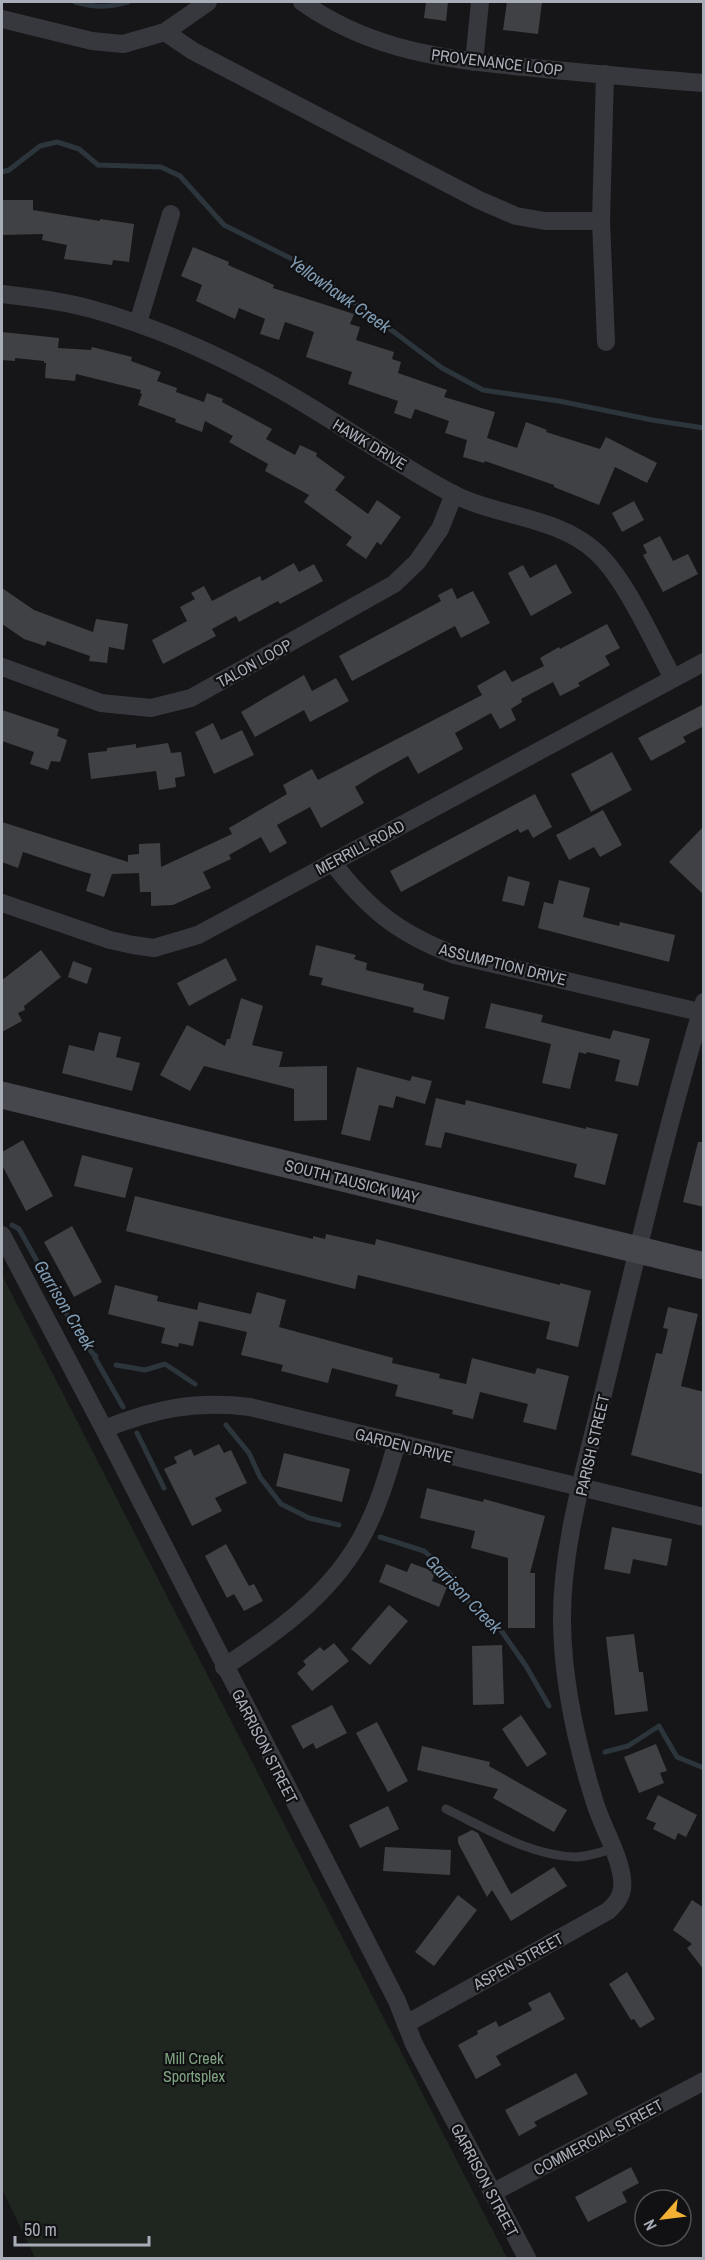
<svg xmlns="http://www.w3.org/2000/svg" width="705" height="2260" font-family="'Archivo Narrow',sans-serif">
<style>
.green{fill:#1e261f}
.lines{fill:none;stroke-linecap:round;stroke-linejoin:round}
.stream{stroke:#2c353c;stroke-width:5}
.building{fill:#404145}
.service{stroke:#37383d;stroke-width:9}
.minor{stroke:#37383d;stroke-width:18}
.secondary{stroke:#45474d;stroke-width:27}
.labels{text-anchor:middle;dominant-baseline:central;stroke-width:4.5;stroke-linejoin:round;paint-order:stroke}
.street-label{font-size:16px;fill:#a8adb8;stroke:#111113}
.park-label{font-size:16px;fill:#7fa381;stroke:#111113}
.water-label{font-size:18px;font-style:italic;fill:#7f9bb3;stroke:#111113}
</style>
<rect width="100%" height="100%" fill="#161618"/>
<path class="green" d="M2 1275 507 2258H35L2 2189Z"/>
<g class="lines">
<g class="stream">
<path d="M75 2C92 7 110 8 128 2"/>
<path d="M2 172 9 170 40 146 57 142 79 149 98 165 161 167 180 176 224 225 306 266 442 368 483 390 559 401 652 420 704 428"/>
<path d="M12 1225 19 1229 74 1327 93 1354 96 1356"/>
<path d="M95 1358 123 1407"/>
<path d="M116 1365 145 1370 165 1364 195 1384"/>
<path d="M226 1425 249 1453 260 1477 281 1504 309 1518 339 1525"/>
<path d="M137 1433 164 1488"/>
<path d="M380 1537 424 1551 450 1574 472 1606 498 1626 526 1666 549 1706"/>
<path d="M605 1752 628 1746 659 1726 677 1757 704 1768"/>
</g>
</g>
<g class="building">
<path d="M426 2H448L446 21 424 18Z"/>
<path d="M507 2H542L538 34 503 30Z"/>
<path d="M2 200H33V210L100 221V219L134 224 129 262 113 260 112 265 64 259 67 245 42 240 43 234 2 235Z"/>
<path d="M193 247 229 262 228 265 274 285 273 288 354 314 350 324 360 327 356 340 394 352 392 359 401 362 398 373 447 390 444 397 495 412 487 438 517 448 526 422 547 430 546 432 600 449 606 437 657 463 647 483 615 467 599 505 554 487V485L485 461 484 463 463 457 467 440 445 433 449 421 415 409 411 419 394 413 398 401 348 384 352 372 306 357 314 332 285 322 279 340 260 334 265 319 239 308 235 319 196 301 202 285 181 276Z"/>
<path d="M2 332 59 338 58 348 91 350 92 347 132 357 131 361 161 372 157 381 177 388 176 392 204 402 207 393 223 399 222 402 272 429 266 439 295 455 300 445 317 453 316 456 345 477 335 490 368 514 377 500 401 517 381 545 377 542 366 559 346 545 352 537 304 502 309 495 265 471 268 464 229 442 233 436 205 421 202 432 175 422 176 419 138 405 142 394 140 393 141 390 76 374 75 381 45 378 46 363H44V361L15 358V361L2 360Z"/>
<path d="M634 501 644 520 622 532 612 513Z"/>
<path d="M660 536 673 561 688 554 698 574 663 592 643 555 647 553 643 545Z"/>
<path d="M294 563 299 572 314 564 323 581 280 604 278 601 239 622 236 616 212 629 216 636 163 664 152 640 187 621 180 607 195 599 191 593 204 586 212 601 260 576 262 581Z"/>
<path d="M556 564 572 593 531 616 508 573 523 565 530 578Z"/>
<path d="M2 588 34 610 93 632 96 619 128 624 124 650 109 647 107 663 89 661 90 656 47 641 45 646 24 639 2 624Z"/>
<path d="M452 588 457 599 473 591 490 623 461 638 455 626 352 681 339 656 441 601 438 595Z"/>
<path d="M607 624 620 648 605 656 610 665 578 683 580 686 560 696 553 682 521 699 522 702 511 709 516 720 500 729 491 713 455 733 463 749 418 774 408 756 374 775 355 787 364 803 321 828 310 807 277 825 287 843 270 853 261 837 229 855 231 859 203 872 211 888 173 905 151 906V892H140L139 873 112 874 104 897 86 891 91 874 71 868 23 852 18 868 2 862V822L128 862V855L139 854V844L160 843 161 867 232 834 229 828 287 794 283 785 312 769 318 780 482 695 477 686 505 670 512 682 544 666 540 658 559 647 560 649Z"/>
<path d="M304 675 312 691 336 678 349 701 310 722 304 710 255 737 241 712Z"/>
<path d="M704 704V726L683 737 686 742 651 761 638 738Z"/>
<path d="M2 710 59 729 57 736 67 740 60 762 51 761 48 770 30 764 34 752 2 741Z"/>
<path d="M213 723 221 740 242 730 254 755 214 774 195 732Z"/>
<path d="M168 743 171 753 181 752 185 776 175 778 176 787 159 790 156 771 91 779 88 753 107 751V748L136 744V748Z"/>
<path d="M612 752 632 790 591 812 571 774Z"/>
<path d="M535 794 552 827 533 838 528 829 520 833 518 829 401 892 390 871Z"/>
<path d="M603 810 622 845 600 857 594 847 569 860 556 835Z"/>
<path d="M704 826V895L669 862Z"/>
<path d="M508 876 530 882 524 906 502 901Z"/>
<path d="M559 880 590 888 583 917 619 926 620 922 675 935 669 962 538 928 544 902 553 904Z"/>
<path d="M316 945 356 955 354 959 367 963 366 970 424 984 423 990 449 997 444 1020 413 1012 414 1008 321 985 323 978 309 975Z"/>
<path d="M41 950 61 977 24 1006 25 1010 18 1013 22 1021 2 1032V980Z"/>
<path d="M226 958 237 980 189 1006 177 983Z"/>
<path d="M73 961 92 968 87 984 68 977Z"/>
<path d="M241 998 263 1006 252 1045 283 1052 279 1067 327 1066V1120L294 1121V1089L204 1066 190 1091 160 1075 187 1025 225 1046 227 1039H230Z"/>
<path d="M491 1003 543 1015 541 1022 610 1039 613 1030 650 1039 638 1086 615 1081 620 1060 587 1052 586 1054 579 1052 570 1089 542 1083 551 1044 485 1028Z"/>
<path d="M99 1032 121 1037 116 1057 140 1063 132 1091 62 1073 69 1045 94 1051Z"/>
<path d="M357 1067 410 1081 412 1076 432 1081 425 1104 396 1096 393 1108 379 1105 370 1141 341 1134Z"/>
<path d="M436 1098 465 1105 466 1100 586 1129V1127L618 1134 605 1185 574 1177 577 1164 445 1132 441 1148 425 1145Z"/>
<path d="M23 1140 53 1196 26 1211 2 1165V1152Z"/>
<path d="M698 1142H704V1207L683 1202Z"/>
<path d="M82 1155 133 1168 125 1198 74 1186Z"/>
<path d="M135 1196 313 1239V1236L325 1239 326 1234 375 1245 376 1239 560 1285V1283L591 1291 578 1347 546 1339 550 1322 358 1275 355 1289 126 1231Z"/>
<path d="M72 1226 102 1282 74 1297 44 1242Z"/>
<path d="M115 1285 158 1296 157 1301 197 1310 199 1302 251 1314 257 1292 286 1300 279 1327 393 1358 392 1363 440 1374 439 1378 466 1384 472 1358 535 1374 537 1368 569 1376 556 1430 523 1422 528 1404 480 1392 473 1419 452 1414 453 1410 395 1396 398 1385 332 1368 328 1383 281 1371 283 1365 241 1355 247 1332 199 1321 193 1346 179 1343 178 1347 161 1343 165 1328 108 1314Z"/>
<path d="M668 1307 698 1314 681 1386 704 1392V1467L702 1474 631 1455 656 1353 662 1354 668 1329 663 1328Z"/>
<path d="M219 1444 224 1453 231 1450 247 1483 215 1498 222 1511 192 1526 164 1469 177 1463 174 1457 191 1449 194 1456Z"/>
<path d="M284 1453 350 1469 342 1502 276 1486Z"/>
<path d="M427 1488 483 1502 484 1499 545 1516 530 1573H535V1628H508V1558L471 1548 475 1531 420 1518Z"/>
<path d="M612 1527 672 1539 667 1566 633 1559 630 1574 604 1569Z"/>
<path d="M226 1544 249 1586 254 1584 263 1601 244 1611 234 1594 227 1598 205 1556Z"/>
<path d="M411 1563 435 1572 432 1581 447 1587 439 1607 379 1582 386 1564 407 1572Z"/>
<path d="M389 1605 408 1621 370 1665 351 1649Z"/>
<path d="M634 1634 639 1672H643L648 1711 615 1715 606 1637Z"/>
<path d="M334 1643 349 1661 312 1691 297 1673 306 1665 303 1661 320 1647 324 1651Z"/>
<path d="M502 1645 504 1704 473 1705 472 1646Z"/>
<path d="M332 1705 347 1733 316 1749 313 1743 303 1749 291 1726Z"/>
<path d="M521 1715 547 1754 527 1767 502 1729Z"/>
<path d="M377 1722 408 1781 388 1792 356 1733Z"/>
<path d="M656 1744 667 1771 660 1773 664 1783 639 1793 624 1757Z"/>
<path d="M422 1746 490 1762 489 1766 567 1810 554 1832 493 1798 498 1789 417 1770Z"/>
<path d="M658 1795 697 1815 686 1837 678 1833 675 1840 653 1829 656 1823 646 1819Z"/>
<path d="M388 1806 399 1829 360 1848 349 1825Z"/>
<path d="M472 1830 478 1833 511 1894 554 1867 567 1886 511 1921 492 1890 487 1897 458 1843V1837Z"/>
<path d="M385 1847 451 1850 450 1875 383 1871Z"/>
<path d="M458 1895 477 1910 434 1966 415 1952Z"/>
<path d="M692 1900 704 1908V1970L687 1948 692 1944 673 1930Z"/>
<path d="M627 1972 655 2019 640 2028 634 2019 631 2020 609 1984Z"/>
<path d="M550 1992 565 2019 496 2056 501 2065 476 2079 458 2045 478 2034 477 2031 496 2021 499 2027 532 2010 528 2003Z"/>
<path d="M576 2073 588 2094 534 2122 537 2126 519 2136 505 2110Z"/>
<path d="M631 2167 639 2183 622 2192 627 2202 588 2222 575 2197Z"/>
</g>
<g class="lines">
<path class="service" d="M446 1809C486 1828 530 1856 576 1857 587 1857 601 1852 612 1849"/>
<g class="minor">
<path d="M302 2C377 55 456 60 544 69 597 74 650 79 704 83"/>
<path d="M2 19 92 41 123 44 165 32 208 2"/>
<path d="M165 32 193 51 479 200 516 216 545 221H601"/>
<path d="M474 62 480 2"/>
<path d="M605 74 601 221 606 342"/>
<path d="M2 294C33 298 65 301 95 310 155 327 212 352 267 382 330 416 389 460 453 494 498 517 556 516 595 551 625 577 653 642 673 678"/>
<path d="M138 323 171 214"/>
<path d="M2 667 101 703 151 708 191 698 394 584 417 562 440 529 454 494"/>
<path d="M332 862C368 909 399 934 455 955L704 1013"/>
<path d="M2 903 110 940 133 945 154 948 198 935 704 662"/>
<path d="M2 1235 104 1429 397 2001 414 2044 527 2258"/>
<path d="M104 1429C154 1409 196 1400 250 1407L704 1517"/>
<path d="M224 1667C276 1633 328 1596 359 1542 377 1511 387 1477 397 1442"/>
<path d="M406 2024 608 1911C618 1902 624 1893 622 1879 620 1856 602 1826 595 1803 577 1746 563 1683 562 1623 561 1543 587 1463 605 1386 636 1258 666 1128 704 1002"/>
<path d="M492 2193 704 2081"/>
</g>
<path class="secondary" d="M2 1095 704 1266"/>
</g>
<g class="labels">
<g class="street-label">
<text transform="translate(497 62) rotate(7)">PROVENANCE LOOP</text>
<text transform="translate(370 444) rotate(31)">HAWK DRIVE</text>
<text transform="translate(254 663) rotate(-29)">TALON LOOP</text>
<text transform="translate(360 847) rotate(-28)">MERRILL ROAD</text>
<text transform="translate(503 964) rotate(14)">ASSUMPTION DRIVE</text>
<text transform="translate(352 1181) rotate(14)">SOUTH TAUSICK WAY</text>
<text transform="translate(404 1445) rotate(14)">GARDEN DRIVE</text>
<text transform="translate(592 1445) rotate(-77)">PARISH STREET</text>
<text transform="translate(265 1746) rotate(63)">GARRISON STREET</text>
<text transform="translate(518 1961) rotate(-29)">ASPEN STREET</text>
<text transform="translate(598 2137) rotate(-28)">COMMERCIAL STREET</text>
<text transform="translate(485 2180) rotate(62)">GARRISON STREET</text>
</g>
<g class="park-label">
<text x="194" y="2058">Mill Creek<tspan x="194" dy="18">Sportsplex</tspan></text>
</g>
<g class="water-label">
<text transform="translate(340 294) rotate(35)">Yellowhawk Creek</text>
<text transform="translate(65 1305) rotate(59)">Garrison Creek</text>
<text transform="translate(464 1594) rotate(46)">Garrison Creek</text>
</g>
</g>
<rect width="705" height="2260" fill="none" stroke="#a8adb8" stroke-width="6"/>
<g transform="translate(663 2218) rotate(242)"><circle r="28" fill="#111113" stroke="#4d4f55" stroke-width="1.5"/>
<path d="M0-4.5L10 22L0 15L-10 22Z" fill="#f2b134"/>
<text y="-9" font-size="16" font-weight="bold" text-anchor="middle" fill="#a8adb8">N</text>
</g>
<path d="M15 2236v9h134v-9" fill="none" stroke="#a8adb8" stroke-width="3"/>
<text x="24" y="2236" font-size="18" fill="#a8adb8" stroke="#111113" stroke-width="4.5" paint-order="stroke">50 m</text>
</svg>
